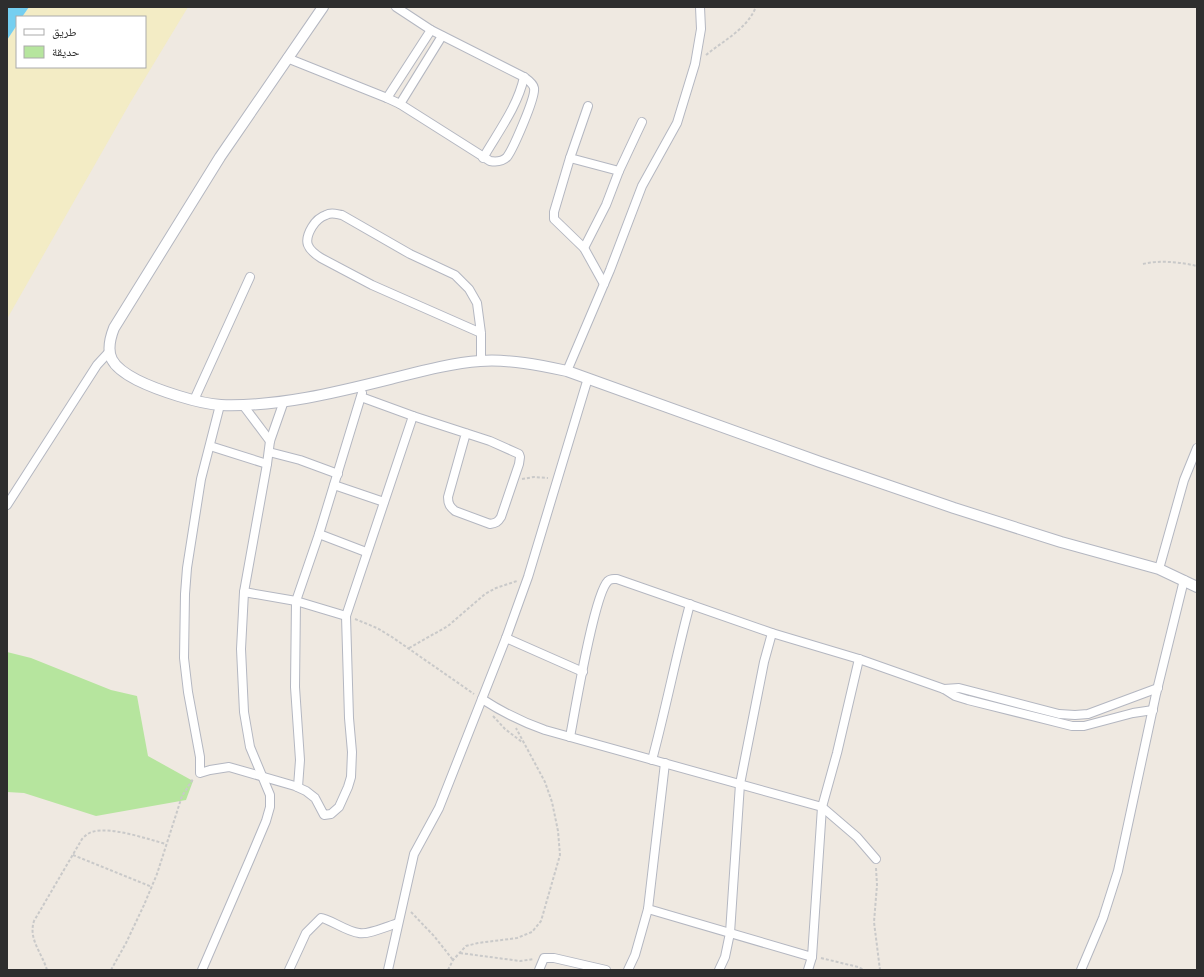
<svg xmlns="http://www.w3.org/2000/svg" width="1204" height="977" font-family="'Source Sans 3','Noto Naskh Arabic',sans-serif">
<style>
.green{fill:#b6e59e}
.sand{fill:#f3ecc5}
.water{fill:#75cff0}
.lines{fill:none;stroke-linecap:round;stroke-linejoin:round}
.minor-casing{stroke:#b4b7c1;stroke-width:10}
.tertiary-casing{stroke:#b4b7c1;stroke-width:12}
.path{stroke:#c9c9c9;stroke-width:2;stroke-dasharray:3 2;stroke-linecap:butt}
.minor{stroke:#fff;stroke-width:8}
.tertiary{stroke:#fff;stroke-width:10}
</style>
<rect width="100%" height="100%" fill="#efe9e1"/>
<path class="green" d="M7 652 31 658 111 690 137 696 148 756 193 781 186 800 96 816 24 793 7 792Z"/>
<path class="sand" d="M29 7H188L130 103 7 319V40L17 25V67H145V17H22Z"/>
<path class="water" d="M7 7H29L22 17H17V25L7 40Z"/>
<g class="lines">
<defs>
<g id="minor">
<path d="M287 58 387 98 400 104 490 161C496 162 502 162 507 157 513 149 536 97 534 88 533 83 528 80 524 77L431 30 396 7"/>
<path d="M387 98 431 30"/>
<path d="M400 104 442 36"/>
<path d="M588 106 570 158 554 212V219L584 248 604 284"/>
<path d="M483 158C498 132 518 106 524 77"/>
<path d="M570 158 619 171"/>
<path d="M584 248 606 205 619 171 642 122"/>
<path d="M481 361V333L477 303 469 289 455 275 410 254 342 215C336 214 331 212 326 215 320 217 315 222 312 227 303 242 307 249 321 258L372 285 481 333"/>
<path d="M567 371 610 270 642 186 677 123 695 64 701 29 700 7"/>
<path d="M194 400 250 277"/>
<path d="M220 405 201 479 187 568 185 594 184 658 188 692 200 757V773L210 770 229 767 295 786 306 791 315 798 324 815 331 814 339 807 348 787 351 777 352 752 349 718 346 616 413 416 361 397"/>
<path d="M243 405 270 441"/>
<path d="M413 416 490 441 519 454 520 457 519 464 501 517C498 522 496 523 490 524L455 511C450 507 448 504 448 497L466 433"/>
<path d="M210 446 267 464"/>
<path d="M269 452 300 460 338 474"/>
<path d="M334 485 384 502"/>
<path d="M7 505 97 365 109 352"/>
<path d="M319 534 366 552"/>
<path d="M1159 569 1184 480 1197 448"/>
<path d="M244 592 296 601 346 616"/>
<path d="M506 638 583 672"/>
<path d="M944 689 959 688 1059 714 1075 715 1088 714 1158 688"/>
<path d="M482 699C502 712 522 722 545 730L822 807 857 837 876 859"/>
<path d="M570 737C575 711 594 594 608 581 611 578 614 579 617 579L772 633 859 659 944 689 955 696 968 700 1072 726H1084L1133 713 1153 710"/>
<path d="M652 760C666 708 676 656 690 604"/>
<path d="M298 787 300 760 295 687 296 601 319 534 362 393"/>
<path d="M648 909 812 957 822 807 837 753 859 659"/>
<path d="M202 970 250 859 266 821 270 807V795L250 747 244 712 241 649 244 592 267 464 270 441 284 401"/>
<path d="M289 970 306 933 321 918C328 918 347 932 359 933 368 935 388 926 398 923"/>
<path d="M388 970 414 854 439 808 506 638 528 577 588 378"/>
<path d="M539 970 544 958H554L606 970"/>
<path d="M628 970 635 955 648 909 665 763"/>
<path d="M719 970 725 957 730 933 740 784 764 662 772 633"/>
<path d="M808 970 812 957"/>
<path d="M1081 970 1103 918 1118 871 1156 694 1184 580"/>
</g>
<path id="tertiary" d="M323 7 220 157 114 328C103 356 112 367 137 380 157 390 199 404 221 405 279 407 338 392 394 378 422 371 452 363 480 361 510 359 539 365 567 371L820 462 954 508 1061 542 1159 569 1197 587"/>
</defs>
<use href="#minor" class="minor-casing"/>
<use href="#tertiary" class="tertiary-casing"/>
<g class="path">
<path d="M706 55C724 40 746 30 756 7"/>
<path d="M1143 264C1160 260 1180 262 1197 266"/>
<path d="M522 479 534 477 548 478"/>
<path d="M355 619 377 628 392 637 474 694"/>
<path d="M409 648 448 626 485 594 496 588 517 581"/>
<path d="M493 716 505 729 522 742"/>
<path d="M73 855 152 887"/>
<path d="M876 868 877 885 874 922 880 970"/>
<path d="M411 912 434 936 453 960"/>
<path d="M460 953 520 961 534 959"/>
<path d="M821 958 858 967 864 970"/>
<path d="M47 970C42 953 28 939 34 921L82 839C85 836 88 833 92 832 111 826 147 839 166 844"/>
<path d="M111 970 126 943 144 905 157 874 182 796 193 779"/>
<path d="M448 970 453 960 466 946 478 943 517 938 532 932 541 921 560 855 558 831 552 802 545 782 516 728"/>
</g>
<use href="#minor" class="minor"/>
<use href="#tertiary" class="tertiary"/>
</g>
<rect width="1204" height="977" fill="none" stroke="#2e2e2e" stroke-width="16"/>
<rect x="16" y="16" width="130" height="52" fill="#ffffff" stroke="#ababab"/>
<rect x="24" y="29" width="20" height="6" fill="#ffffff" stroke="#ababab"/>
<text x="52" y="36" font-size="12" fill="#2e2e2e">طريق</text>
<rect x="24" y="46" width="20" height="12" fill="#b6e59e" stroke="#ababab"/>
<text x="52" y="56" font-size="12" fill="#2e2e2e">حديقة</text>
</svg>
